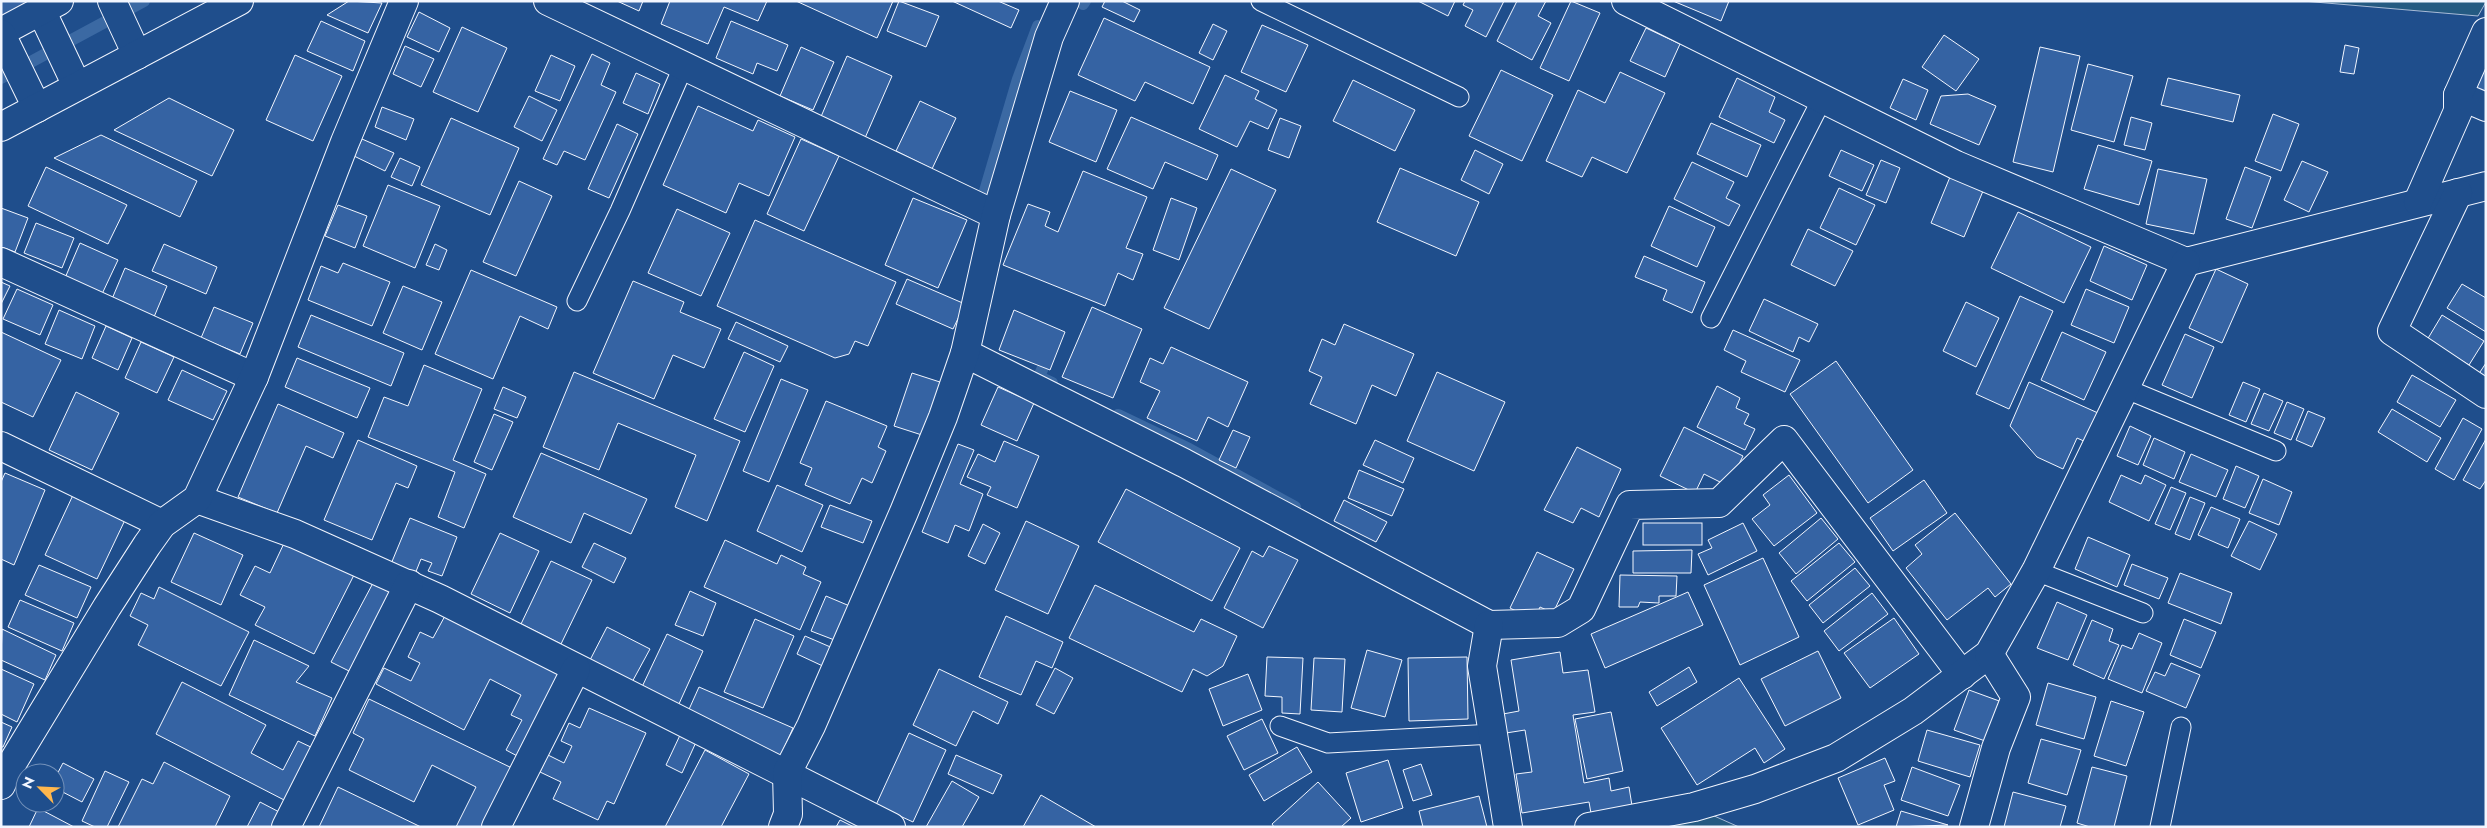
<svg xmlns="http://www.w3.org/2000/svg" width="2487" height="828" font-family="Jost,sans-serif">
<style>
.green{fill:#245a82;stroke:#a8bbd7}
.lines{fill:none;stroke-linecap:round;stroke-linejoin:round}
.stream{stroke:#3b69a3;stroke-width:12}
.building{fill:#3563a3;stroke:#f2f6ff}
.service-casing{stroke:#f2f6ff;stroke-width:21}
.minor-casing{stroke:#f2f6ff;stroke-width:30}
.tertiary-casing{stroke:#f2f6ff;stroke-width:30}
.service{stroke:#1f4e8c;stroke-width:19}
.minor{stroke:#1f4e8c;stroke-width:28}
.tertiary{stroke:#1f4e8c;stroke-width:28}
</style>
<rect width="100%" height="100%" fill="#1f4e8c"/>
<g class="green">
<path d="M2303 1H2486V2L2478 16Z"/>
<path d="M1694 807 1739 827H1589Z"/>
</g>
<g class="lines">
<g class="stream">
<path d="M1083 4 1085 1"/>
<path d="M1 78 144 1"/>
<path d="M985 191 1018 79 1038 26"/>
<path d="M1049 353 1039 377 1052 383"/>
<path d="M1118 415 1189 449 1295 507"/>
</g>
</g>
<g class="building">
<path d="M1 1H48L1 25Z"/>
<path d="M349 1 382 3 368 33 327 15Z"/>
<path d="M617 1H643L639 11Z"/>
<path d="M670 1H767L758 21 724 7 708 44 661 24Z"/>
<path d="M796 1H893L877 38Z"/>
<path d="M899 1 939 16 926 47 887 31Z"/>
<path d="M952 1H998L1019 10 1011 28Z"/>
<path d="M1105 1H1122L1140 10 1134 22 1102 7Z"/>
<path d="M1418 1H1455L1448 16Z"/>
<path d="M1465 1H1504L1486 37 1465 26 1473 10 1463 5Z"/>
<path d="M1517 1H1546L1538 16 1551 23 1532 60 1497 41Z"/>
<path d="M1571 1 1600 13 1569 81 1540 68Z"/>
<path d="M1673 1H1729L1721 21Z"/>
<path d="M419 12 450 28 439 52 407 37Z"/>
<path d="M1104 18 1210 67 1193 104 1145 82 1135 101 1078 75Z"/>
<path d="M321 21 365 41 353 71 307 51Z"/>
<path d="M731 21 788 45 777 71 757 63 753 74 716 58Z"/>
<path d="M1213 24 1227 31 1213 60 1199 53Z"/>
<path d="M1262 25 1308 45 1286 92 1241 72Z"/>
<path d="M462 27 507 48 478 112 433 92Z"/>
<path d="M1646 28 1680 44 1665 77 1630 61Z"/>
<path d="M1944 35 1979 59 1956 91 1922 67Z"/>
<path d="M2345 45 2359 48 2354 74 2340 72Z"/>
<path d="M405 46 434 59 421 87 393 74Z"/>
<path d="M801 47 834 62 813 110 780 96Z"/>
<path d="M2040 47 2080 56 2053 172 2013 162Z"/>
<path d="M592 54 610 63 601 85 616 92 585 160 564 151 557 165 543 159Z"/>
<path d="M295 55 342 76 313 141 266 120Z"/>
<path d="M551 55 575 66 560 101 535 91Z"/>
<path d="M847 56 892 76 865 138 820 119Z"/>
<path d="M2088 64 2133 76 2114 142 2071 130Z"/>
<path d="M2486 64V96L2475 91Z"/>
<path d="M1501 70 1553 95 1522 161 1469 136Z"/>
<path d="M1620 72 1665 93 1627 173 1592 157 1582 177 1546 161 1578 90 1605 103Z"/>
<path d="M636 73 660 84 648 114 623 103Z"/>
<path d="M1225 75 1259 91 1255 99 1277 110 1268 129 1250 121 1237 147 1199 129Z"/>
<path d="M1737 78 1775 97 1769 112 1785 120 1774 143 1719 117Z"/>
<path d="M2168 78 2240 95 2233 122 2161 105Z"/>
<path d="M1903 79 1928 90 1916 120 1890 108Z"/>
<path d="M1353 80 1415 110 1395 151 1333 121Z"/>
<path d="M1070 91 1117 110 1096 162 1049 142Z"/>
<path d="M1968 94 1996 106 1979 145 1930 124 1941 96Z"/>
<path d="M529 96 557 110 542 141 514 127Z"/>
<path d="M169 98 234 130 212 176 114 130Z"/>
<path d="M920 101 956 118 932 169 896 151Z"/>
<path d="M698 106 753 131 758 120 795 137 769 196 739 183 726 213 663 185Z"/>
<path d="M382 107 414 119 406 140 375 127Z"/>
<path d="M2273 114 2299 124 2281 171 2255 161Z"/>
<path d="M1131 117 1218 155 1207 180 1165 162 1153 189 1107 169Z"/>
<path d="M2131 117 2152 123 2145 150 2124 145Z"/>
<path d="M451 118 519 148 490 215 421 185Z"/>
<path d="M1280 118 1301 126 1289 158 1268 150Z"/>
<path d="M1711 123 1761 145 1747 177 1697 154Z"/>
<path d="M617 124 638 134 609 198 588 189Z"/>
<path d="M101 135 197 181 180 217 54 158Z"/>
<path d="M362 139 394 153 385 171 354 156Z"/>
<path d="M801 139 839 156 804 231 767 214Z"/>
<path d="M2098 145 2152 161 2139 205 2084 189Z"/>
<path d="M1475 150 1503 164 1489 194 1461 180Z"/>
<path d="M1841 150 1874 165 1862 191 1829 176Z"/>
<path d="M400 158 420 167 412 186 391 177Z"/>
<path d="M1881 160 1900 168 1886 203 1866 195Z"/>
<path d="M2302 161 2328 172 2309 212 2284 200Z"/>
<path d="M1692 162 1734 182 1726 198 1740 205 1729 226 1674 199Z"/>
<path d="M46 167 127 205 108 244 28 206Z"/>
<path d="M2245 167 2271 177 2252 228 2226 219Z"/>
<path d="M1400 168 1479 202 1456 256 1377 222Z"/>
<path d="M1231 169 1276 190 1209 329 1164 308Z"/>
<path d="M2158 169 2207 179 2194 234 2146 224Z"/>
<path d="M1083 171 1147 197 1126 248 1143 254 1133 280 1118 273 1105 306 1003 265 1028 204 1050 212 1045 226 1058 232Z"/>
<path d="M1950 177 1983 191 1964 237 1931 223Z"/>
<path d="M519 181 552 196 516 276 483 262Z"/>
<path d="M388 185 440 206 415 268 363 246Z"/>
<path d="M1839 188 1875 205 1856 245 1820 228Z"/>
<path d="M913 198 967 220 938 288 885 265Z"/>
<path d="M1171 198 1197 208 1179 260 1153 250Z"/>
<path d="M338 205 367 216 355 248 325 236Z"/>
<path d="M1669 206 1715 227 1697 267 1651 246Z"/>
<path d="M1 208 28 218 15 252 1 247Z"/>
<path d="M677 209 730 233 701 296 648 273Z"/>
<path d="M2018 212 2091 247 2064 303 1991 268Z"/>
<path d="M755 220 896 282 868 346 855 341 849 354 835 358 717 306Z"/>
<path d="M36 223 74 238 62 268 24 253Z"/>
<path d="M1808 229 1853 251 1835 286 1791 265Z"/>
<path d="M80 243 118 260 102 294 65 278Z"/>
<path d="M164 244 217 267 206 294 152 271Z"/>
<path d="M435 244 447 250 439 270 426 265Z"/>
<path d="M2104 246 2147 265 2132 300 2090 281Z"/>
<path d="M1644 256 1705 282 1692 313 1663 300 1667 290 1635 277Z"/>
<path d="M343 263 390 282 372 326 308 300 321 266 338 273Z"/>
<path d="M125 268 167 286 154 317 112 299Z"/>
<path d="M2216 269 2248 284 2222 343 2189 328Z"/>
<path d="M471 270 557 307 548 329 520 316 493 379 435 354Z"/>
<path d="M907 279 965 304 953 329 896 304Z"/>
<path d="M633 281 684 302 680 312 721 329 704 368 673 355 654 399 593 373Z"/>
<path d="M1 282 10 286 1 304Z"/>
<path d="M2462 284 2486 298V332L2447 308Z"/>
<path d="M403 286 442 302 422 350 383 333Z"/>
<path d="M17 289 53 305 40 335 3 319Z"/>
<path d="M2086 289 2129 307 2114 343 2071 325Z"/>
<path d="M2020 296 2053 311 2009 409 1976 394Z"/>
<path d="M1764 299 1818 324 1809 342 1799 337 1793 352 1749 331Z"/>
<path d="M1966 302 1999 318 1976 367 1943 351Z"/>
<path d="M214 307 253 323 240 354 201 338Z"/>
<path d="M1092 307 1142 329 1113 398 1062 377Z"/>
<path d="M59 310 95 326 82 359 45 344Z"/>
<path d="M1014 310 1065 332 1050 370 999 350Z"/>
<path d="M311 315 404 353 391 386 298 347Z"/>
<path d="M2442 315 2484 341 2469 365 2427 340Z"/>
<path d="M736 322 788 346 780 362 728 339Z"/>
<path d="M1344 324 1414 354 1396 396 1372 385 1356 424 1310 404 1322 377 1309 371 1322 339 1335 345Z"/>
<path d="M106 326 132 338 118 370 92 358Z"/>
<path d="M1733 330 1800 360 1785 392 1741 372 1746 361 1724 350Z"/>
<path d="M1 332 61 360 33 417 1 402Z"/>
<path d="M2062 332 2106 352 2084 400 2041 380Z"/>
<path d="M2185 334 2214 347 2192 398 2162 385Z"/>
<path d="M141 342 174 357 157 393 125 378Z"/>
<path d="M1171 347 1248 382 1228 427 1208 417 1197 441 1147 418 1160 391 1140 382 1150 358 1163 364Z"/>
<path d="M744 352 774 366 745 432 714 419Z"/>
<path d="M297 358 370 388 357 418 285 387Z"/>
<path d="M1836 361 1913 470 1868 503 1790 394Z"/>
<path d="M2486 363V380L2478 375Z"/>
<path d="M424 365 482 389 453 460 486 474 464 528 438 517 455 472 368 437 384 397 408 406Z"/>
<path d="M182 370 227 391 213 420 168 400Z"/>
<path d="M574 372 740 441 707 521 675 507 696 455 618 423 599 470 543 447Z"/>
<path d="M1437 372 1505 402 1474 471 1407 441Z"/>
<path d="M912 373 943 383 925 436 894 426Z"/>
<path d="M2412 375 2456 400 2440 427 2397 402Z"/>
<path d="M781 379 808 390 769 482 743 471Z"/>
<path d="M2029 382 2098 413 2086 442 2077 438 2063 469 2037 457 2010 426Z"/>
<path d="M2243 382 2260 389 2246 422 2229 415Z"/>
<path d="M1717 386 1740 398 1736 408 1749 414 1744 424 1755 429 1745 450 1697 427Z"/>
<path d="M503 387 526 397 517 418 494 409Z"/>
<path d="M998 387 1034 403 1017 441 981 425Z"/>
<path d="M76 392 119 413 92 470 49 450Z"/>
<path d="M2264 393 2283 401 2269 431 2251 424Z"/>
<path d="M826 401 887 426 878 447 886 451 872 483 862 478 850 504 805 485 812 468 800 463Z"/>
<path d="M2287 402 2304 409 2291 440 2274 433Z"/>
<path d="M278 404 344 433 333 458 306 446 277 513 238 497Z"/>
<path d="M2392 409 2441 438 2427 462 2378 432Z"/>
<path d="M2308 411 2325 418 2312 447 2296 440Z"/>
<path d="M494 414 513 422 492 470 474 462Z"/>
<path d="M2463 418 2482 429 2454 480 2435 469Z"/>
<path d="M2130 426 2151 436 2138 465 2117 456Z"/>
<path d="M1684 427 1743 456 1728 486 1704 474 1695 493 1660 476Z"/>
<path d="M1233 430 1250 437 1236 468 1219 460Z"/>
<path d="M2154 438 2185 452 2174 479 2143 465Z"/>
<path d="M2486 439V480L2480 489 2463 480Z"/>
<path d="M358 440 417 466 408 488 396 483 372 540 324 520Z"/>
<path d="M1375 440 1414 458 1403 483 1363 465Z"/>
<path d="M1004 441 1039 456 1017 508 987 495 991 487 967 477 978 454 995 462Z"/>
<path d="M958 444 974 450 960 484 983 494 969 531 955 525 948 543 922 532Z"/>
<path d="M1577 447 1621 469 1599 517 1581 508 1573 523 1544 510Z"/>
<path d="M541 453 647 499 631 534 584 513 571 543 513 517Z"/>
<path d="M2191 454 2228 470 2216 497 2179 482Z"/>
<path d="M2236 466 2259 476 2245 508 2223 499Z"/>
<path d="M1359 470 1404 489 1392 516 1348 498Z"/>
<path d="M5 473 45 490 14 565 1 559V482Z"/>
<path d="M1789 475 1817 513 1774 546 1752 519 1770 505 1763 495Z"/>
<path d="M2121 475 2141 484 2145 475 2166 485 2149 521 2109 502Z"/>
<path d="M2263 479 2292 492 2279 525 2249 513Z"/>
<path d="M1924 480 1947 513 1893 551 1870 518Z"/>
<path d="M777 485 823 505 802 552 757 531Z"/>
<path d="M2171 487 2186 493 2170 530 2155 524Z"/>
<path d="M1126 489 1240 548 1212 601 1098 542Z"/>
<path d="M73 495 125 520 97 579 45 555Z"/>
<path d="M2190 497 2205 503 2190 540 2175 534Z"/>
<path d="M1344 500 1387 522 1376 542 1334 521Z"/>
<path d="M830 505 872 521 863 543 821 527Z"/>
<path d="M2211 507 2240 519 2228 548 2198 535Z"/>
<path d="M1955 513 2011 584 1995 597 1988 588 1947 620 1906 568 1922 554 1915 545Z"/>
<path d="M410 518 457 537 442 576 428 571 432 563 421 559 415 574 391 564Z"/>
<path d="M1821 518 1838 539 1796 574 1779 553Z"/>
<path d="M1026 521 1079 546 1048 614 995 590Z"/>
<path d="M2249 521 2277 534 2260 570 2231 556Z"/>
<rect x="1643" y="523" width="59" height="22"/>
<path d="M1743 523 1757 551 1708 575 1698 554 1712 548 1708 540Z"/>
<path d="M983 524 1000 533 985 564 968 556Z"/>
<path d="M194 533 243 555 221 605 171 582Z"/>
<path d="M500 533 539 551 510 613 471 594Z"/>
<path d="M2088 537 2130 555 2117 587 2075 569Z"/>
<path d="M286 539 355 573 314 654 255 625 265 607 240 595 255 566 270 573Z"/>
<path d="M725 540 777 564 781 555 806 567 803 574 821 582 800 630 704 587Z"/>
<path d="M594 543 626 558 614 583 582 567Z"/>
<path d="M1839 543 1855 562 1807 601 1791 581Z"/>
<path d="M1269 546 1298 560 1263 628 1224 608 1252 551 1263 557Z"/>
<path d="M1692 550 1691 573H1633V551Z"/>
<path d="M1537 552 1574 569 1553 613 1540 607 1534 620 1510 608Z"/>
<path d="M1763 558 1799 637 1740 665 1704 585Z"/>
<path d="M551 561 592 580 561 644 521 624Z"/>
<path d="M2132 564 2168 578 2159 599 2124 585Z"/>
<path d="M39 565 91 587 77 618 25 595Z"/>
<path d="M1855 568 1870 586 1823 623 1809 605Z"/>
<path d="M2180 573 2232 593 2221 624 2168 603Z"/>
<path d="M1620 575 1677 576 1676 596H1659V603L1640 602 1638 607H1619Z"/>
<path d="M373 583 394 594 353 673 331 662Z"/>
<path d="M1095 585 1194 632 1201 619 1237 636 1223 666 1207 676 1193 669 1182 692 1069 638Z"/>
<path d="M159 587 249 632 221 686 138 645 148 625 130 616 141 593 154 599Z"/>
<path d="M690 591 716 603 703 636 675 625Z"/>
<path d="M1688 592 1703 625 1605 668 1591 634Z"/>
<path d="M1872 593 1888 614 1839 651 1824 631Z"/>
<path d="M826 596 852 607 837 641 811 631Z"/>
<path d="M20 600 74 623 62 651 8 627Z"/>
<path d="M2057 602 2087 615 2068 660 2037 648Z"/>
<path d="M446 614 564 675 521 758 506 750 522 720 511 715 521 695 490 679 464 730 376 684 384 668 411 681 420 663 408 657 420 632 433 638Z"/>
<path d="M1006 616 1063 642 1052 668 1036 661 1021 695 979 677Z"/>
<path d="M1894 618 1919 654 1870 688 1844 653Z"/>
<path d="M755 619 794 636 763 708 724 692Z"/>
<path d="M2184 619 2216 632 2201 668 2170 655Z"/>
<path d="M2092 620 2113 629 2109 641 2119 645 2104 679 2073 665Z"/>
<path d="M607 627 650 649 631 684 589 662Z"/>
<path d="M2 629 56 655 45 680 1 660Z"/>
<path d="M2139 633 2162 643 2142 693 2108 679 2122 645 2132 649Z"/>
<path d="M667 634 703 651 678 706 641 689Z"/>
<path d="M805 636 835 649 827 668 797 654Z"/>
<path d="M254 640 309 666 296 682 332 698 315 736 229 695Z"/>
<path d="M1367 650 1402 660 1385 717 1351 708Z"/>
<path d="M1818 651 1841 698 1785 726 1761 679Z"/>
<path d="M1560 652 1563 673 1588 670 1595 712 1573 715 1584 783 1609 778 1611 791 1629 787 1633 812 1592 819 1589 802 1522 813 1516 774 1532 772 1525 730 1506 733 1503 714 1519 711 1511 660Z"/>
<path d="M1267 657 1303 658 1300 714 1282 713V697L1265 696Z"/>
<path d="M1467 657 1468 719 1409 721 1408 658Z"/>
<path d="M1314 658 1345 659 1342 712 1311 710Z"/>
<path d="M2171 663 2200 675 2186 708 2146 691 2155 672 2165 676Z"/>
<path d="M1689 667 1697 682 1657 706 1649 692Z"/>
<path d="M1055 668 1073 678 1054 714 1036 705Z"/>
<path d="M1 669 34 684 17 722 1 714Z"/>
<path d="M939 669 1008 702 998 724 973 711 956 746 913 725Z"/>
<path d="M1248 674 1262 710 1223 726 1209 689Z"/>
<path d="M1739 678 1785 749 1764 763 1755 748 1697 785 1661 728Z"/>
<path d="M182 682 266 725 251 753 283 770 298 741 315 749 288 802 156 734Z"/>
<path d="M2048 683 2096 697 2084 739 2036 725Z"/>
<path d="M699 687 793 728 780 757 686 716Z"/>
<path d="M1969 690 2002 702 1988 742 1954 730Z"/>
<path d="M369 699 516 770 488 827H456L476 787 432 765 414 802 349 770 364 739 353 733Z"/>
<path d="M2111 701 2144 712 2126 766 2094 756Z"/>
<path d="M589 708 646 733 614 804 607 801 598 820 553 799 561 782 540 772 548 755 564 763 572 746 561 741 569 723 580 728Z"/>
<path d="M1611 712 1623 771 1587 779 1575 719Z"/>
<path d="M1262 719 1278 753 1244 770 1227 736Z"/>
<path d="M1 722 12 727 3 747H1Z"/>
<path d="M1927 730 1980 745 1970 777 1918 761Z"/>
<path d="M681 733 697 740 682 773 666 765Z"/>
<path d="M909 733 946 750 913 822 876 805Z"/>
<path d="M2041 739 2081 750 2067 795 2028 783Z"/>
<path d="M1297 747 1312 772 1264 801 1249 775Z"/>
<path d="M705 750 749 774 721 827H665Z"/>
<path d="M956 755 1002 775 993 794 948 774Z"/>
<path d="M1885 758 1895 781 1884 785 1894 810 1858 825 1838 778Z"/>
<path d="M1388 760 1403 808 1361 822 1346 773Z"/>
<path d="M164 762 230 796 215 827H118L142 779 153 784Z"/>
<path d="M63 763 94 779 82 802 55 788V778Z"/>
<path d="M1421 764 1432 795 1413 801 1403 770Z"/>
<path d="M1912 767 1960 785 1948 816 1901 800Z"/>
<path d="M2092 767 2127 776 2114 827H2090L2077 823Z"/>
<path d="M105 771 129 782 107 827H95L82 821Z"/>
<path d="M952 781 979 797 962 827H926Z"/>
<path d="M1318 782 1351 818 1341 827H1274L1272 824Z"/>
<path d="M338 787 421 827H319Z"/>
<path d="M2013 792 2066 806 2060 827H2004Z"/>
<path d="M1041 795 1096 827H1023Z"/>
<path d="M1479 796 1487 827H1423L1419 811Z"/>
<path d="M260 802 283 814 276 827H247Z"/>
<path d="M38 808 74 827H29Z"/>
<path d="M1901 811 1948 825 1896 827Z"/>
<path d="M840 820 854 827H836Z"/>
</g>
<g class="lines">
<defs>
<g id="service">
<path d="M1261 1 1459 97"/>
<path d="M577 301 620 211 684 65"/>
<path d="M1711 318 1822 99"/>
<path d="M2124 388 2276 451"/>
<path d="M2036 571 2143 613"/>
<path d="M1280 726 1328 743 1493 734"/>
<path d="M2160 827 2181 727"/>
</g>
<g id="minor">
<path d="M112 1 137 55"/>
<path d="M548 1 996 215"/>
<path d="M1626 1 1956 165 2186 262 2486 186"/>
<path d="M41 10 77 86"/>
<path d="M1 32 59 1"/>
<path d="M1 34 37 108"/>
<path d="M2458 95 2486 107"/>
<path d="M2458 193 2392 331 2486 394"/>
<path d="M2418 202 2458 111V95L2486 32"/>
<path d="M1 262 254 377"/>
<path d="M965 353 1184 463 1489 625 1558 623 1581 609 1630 505 1719 503 1784 440 1962 675"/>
<path d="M1 446 162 524"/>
<path d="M197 499 295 534 440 599 891 827"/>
<path d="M1489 625 1482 666 1508 827"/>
<path d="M1 785 8 770 107 607 147 545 162 524 197 499 254 377 345 142 404 1"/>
<path d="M286 827 409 584"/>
<path d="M496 827 576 669"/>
<path d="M783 827 788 814 787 773 811 726 904 512 943 417 965 353 996 215 1049 37 1065 1"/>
<path d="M1589 827 1694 807 1755 789 1836 758 1913 711 1989 654 2036 571 2186 262"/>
<path d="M1974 827 1996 748 2016 697 1989 654"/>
</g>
<path id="tertiary" d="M1 127 239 1"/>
</defs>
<use href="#service" class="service-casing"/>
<use href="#minor" class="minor-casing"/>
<use href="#tertiary" class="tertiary-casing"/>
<use href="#service" class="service"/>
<use href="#minor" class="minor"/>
<use href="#tertiary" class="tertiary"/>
</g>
<rect width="2487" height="828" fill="none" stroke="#f2f6ff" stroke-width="5"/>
<g transform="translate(40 788) rotate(294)"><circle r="24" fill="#1f4e8c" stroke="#7391ba"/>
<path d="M0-4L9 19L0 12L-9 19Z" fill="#ffb74d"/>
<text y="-8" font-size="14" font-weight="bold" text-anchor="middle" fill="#f2f6ff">N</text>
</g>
</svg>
